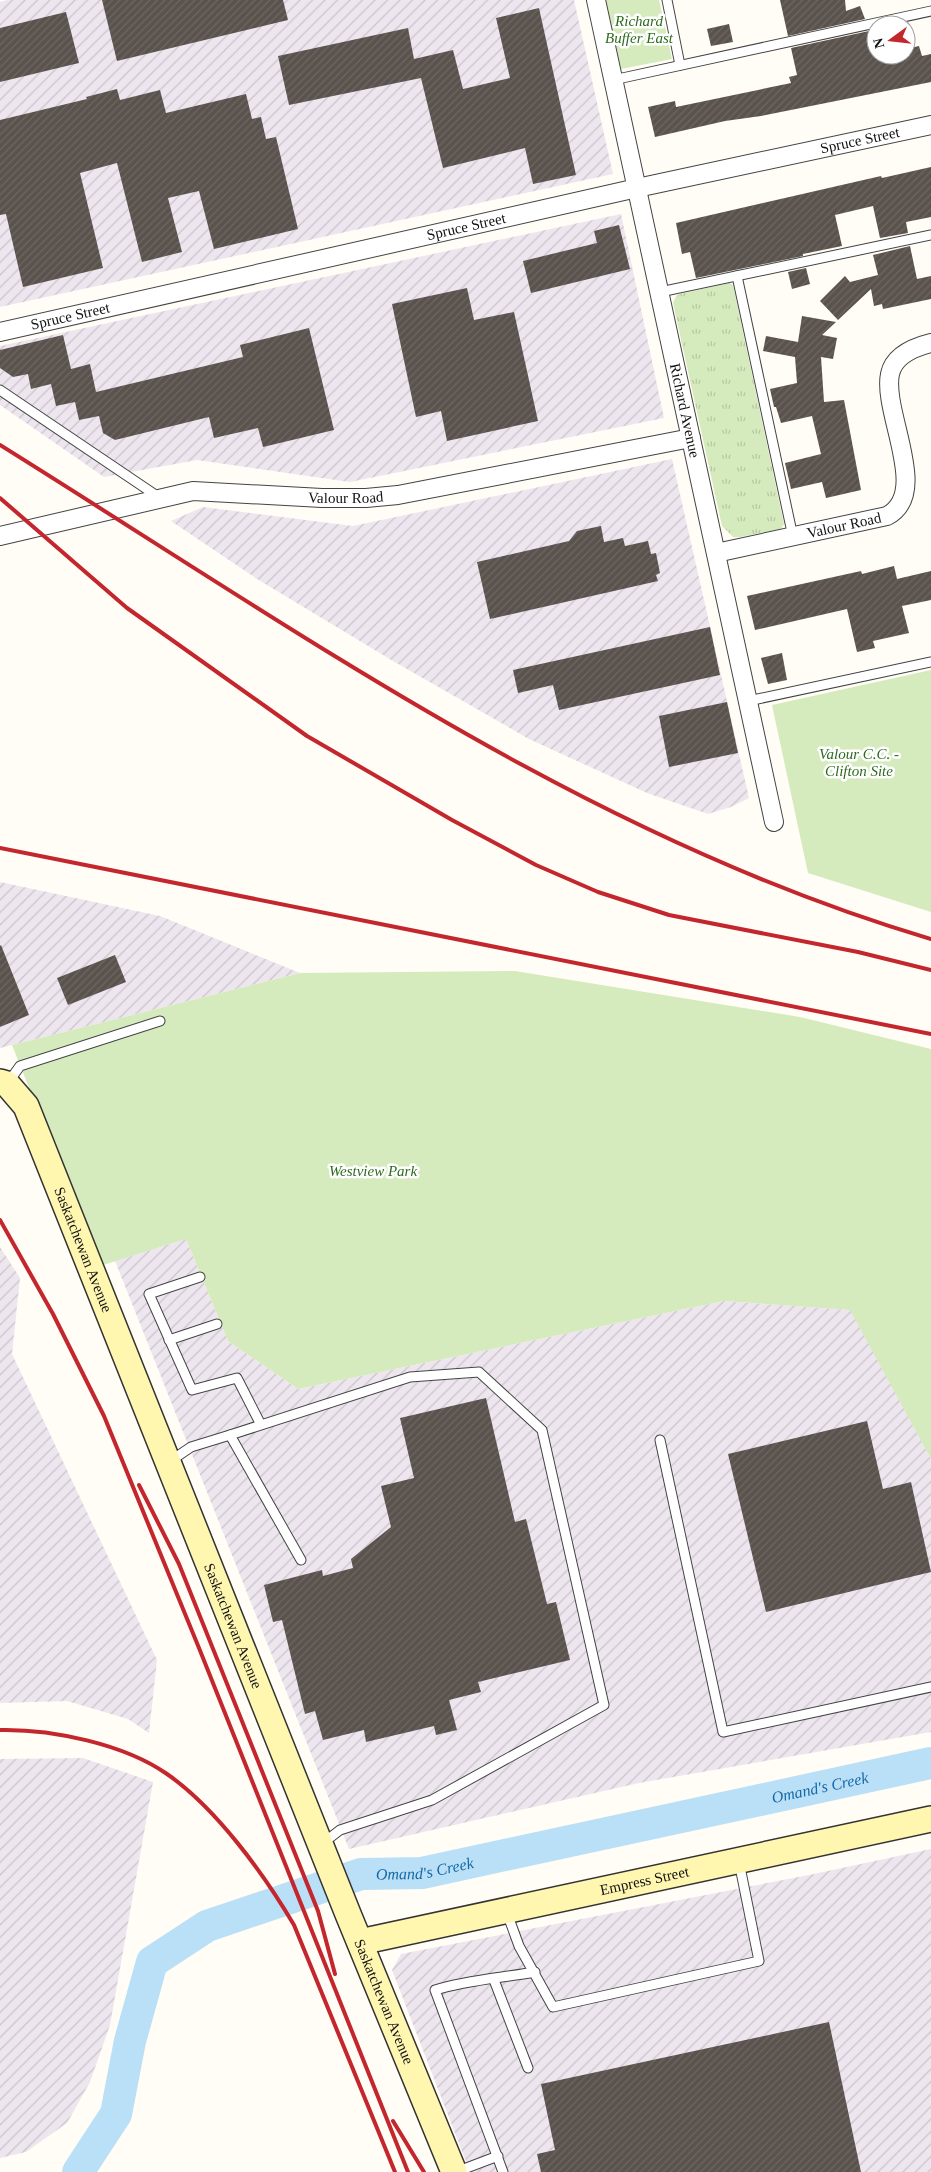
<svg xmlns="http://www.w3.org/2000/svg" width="931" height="2172" font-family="'Times New Roman',serif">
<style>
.industrial{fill:url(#industrial-furrows)}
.grass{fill:url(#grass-tufts)}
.park{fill:#d5ebbd}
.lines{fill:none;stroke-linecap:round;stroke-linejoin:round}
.river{stroke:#b9e0f7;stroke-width:32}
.building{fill:url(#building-hatch)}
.lane-casing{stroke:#444;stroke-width:11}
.street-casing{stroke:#444;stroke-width:20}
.secondary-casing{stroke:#333;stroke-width:28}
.lane{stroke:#fff;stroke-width:9}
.street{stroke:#fff;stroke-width:18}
.secondary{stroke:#fff6b0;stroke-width:25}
.rail{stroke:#c4262e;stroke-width:4}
.labels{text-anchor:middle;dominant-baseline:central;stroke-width:5;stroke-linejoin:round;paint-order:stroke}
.park-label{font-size:15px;font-style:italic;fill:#2f6b1f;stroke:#fff}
.street-label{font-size:15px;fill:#111;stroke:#fff}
.water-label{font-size:16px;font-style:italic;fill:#1768a6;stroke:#fff}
</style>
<defs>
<pattern id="industrial-furrows" width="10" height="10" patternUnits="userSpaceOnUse" patternTransform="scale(1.25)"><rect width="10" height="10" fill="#eee6ef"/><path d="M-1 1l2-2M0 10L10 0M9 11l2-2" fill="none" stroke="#cbc4cc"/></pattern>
<pattern id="grass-tufts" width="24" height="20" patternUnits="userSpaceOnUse" patternTransform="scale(1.25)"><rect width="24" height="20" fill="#d5ebbd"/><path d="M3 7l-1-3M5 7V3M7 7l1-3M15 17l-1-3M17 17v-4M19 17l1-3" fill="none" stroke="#b6c8a1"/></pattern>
<pattern id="building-hatch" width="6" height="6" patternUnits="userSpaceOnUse" patternTransform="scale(1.25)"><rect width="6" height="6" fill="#5a524d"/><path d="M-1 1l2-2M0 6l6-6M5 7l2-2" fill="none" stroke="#6d6662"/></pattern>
</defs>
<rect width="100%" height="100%" fill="#fffdf5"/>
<g class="industrial">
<path d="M7 0H574L613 174 0 307V2Z"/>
<path d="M621 214 664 418 350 482 197 460 104 477 0 405V346Z"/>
<path d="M672 459 749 798 731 807 708 814 647 793 529 739 393 661 257 579 171 521 203 507 353 526Z"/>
<path d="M0 882 160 916 300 973 0 1048Z"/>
<path d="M186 1239 228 1341 298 1389 724 1301 851 1310 931 1459V1732L639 1783 349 1849 115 1261Z"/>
<path d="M0 1247 20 1278 12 1354 157 1660 149 1733 128 1719 67 1701 0 1703Z"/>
<path d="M83 1758 153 1782 110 2025 90 2082 67 2123 26 2152 0 2158V1759Z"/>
<path d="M931 1849V2172H470L392 1970 401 1954 809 1875Z"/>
</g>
<path class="grass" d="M729 283 733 285 784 524 781 529 740 537H733L722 526 673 303 676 296 680 294Z"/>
<g class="park">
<path d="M606 0H659L672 59 621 69Z"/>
<path d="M931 670V912L808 873 772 705Z"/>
<path d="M515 971 800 1017 931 1049V1459L850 1310 724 1301 298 1389 228 1341 186 1239 100 1266 12 1045 300 973Z"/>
</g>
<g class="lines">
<path class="river" id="s1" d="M78 2172 116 2114 130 2041 152 1962 207 1926 361 1874 422 1873 931 1763"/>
</g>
<g class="building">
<path d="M102 0H283L288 20 117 61Z"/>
<path d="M780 0H845L846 11 860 6 865 19 788 36Z"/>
<path d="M539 8 576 175 533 184 525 148 443 168 421 78 289 105 278 56 408 28 414 59 453 50 463 89 510 78 496 18Z"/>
<path d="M66 12 79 63 0 82V28Z"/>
<path d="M729 24 733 42 711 46 707 29Z"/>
<path d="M869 31 876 55H906V49L919 46 922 56 931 54V82L761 116 725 121 655 137 648 107 675 101 676 107 791 83 789 77 797 75 791 48Z"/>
<path d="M117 89 120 100 160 90 166 113 246 94 252 119 261 117 266 139 276 137 298 229 214 249 199 191 168 198 182 252 142 262 117 163 80 173 103 268 23 287 6 214 0 215V120L87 99 86 97Z"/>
<path d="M931 167V217L906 222 908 233 880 238 873 206 835 215 842 246 803 254V256L696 278 690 252 682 254 676 223 881 176 882 178Z"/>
<path d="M619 225 630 269 531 293 523 261 597 243 594 231Z"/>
<path d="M910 246 917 279 931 276V299L883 309 882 304 874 306 871 289 838 320 820 301 845 276 850 282 878 275 873 255Z"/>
<path d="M806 268 810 284 792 289 788 272Z"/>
<path d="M467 288 474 320 514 312 538 421 447 441 441 411 416 417 392 304Z"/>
<path d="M802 316 836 322 822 335 837 338 833 359 821 357 824 402 844 400 861 490 826 498 822 482 791 489 785 463 821 454 812 416 781 423 776 407H774L770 389 797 383 795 357 763 351 766 336 798 342Z"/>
<path d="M309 328 334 430 263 447 258 428 214 438 209 417 115 440 103 433 99 416 79 420 75 402 56 406 51 384 31 389 28 374 13 377 0 368V350L63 335 71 369 90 364 96 392 243 357 240 345Z"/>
<path d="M601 526 604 542 623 538 625 546 648 541 651 554 656 553 660 573 656 575 658 581 490 619 477 562 569 541 577 531Z"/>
<path d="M894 566 897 579 931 571V600L902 606 909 633 873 641 875 648 857 652 847 609 755 630 747 596 861 571 862 574Z"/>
<path d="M710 627 720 675 559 710 553 685 518 693 513 670Z"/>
<path d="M782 653 787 680 768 684 761 658Z"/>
<path d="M727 702 738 753 669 767 659 716Z"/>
<path d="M1 945 29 1015 0 1027V946Z"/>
<path d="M115 955 126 982 68 1005 57 978Z"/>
<path d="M486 1398 515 1522 526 1519 547 1604 556 1602 570 1660 478 1682 481 1692 449 1700 457 1730 436 1735 434 1726 366 1742 364 1730 323 1740 315 1711 305 1714 282 1620 273 1622 264 1585 322 1570 323 1576 353 1568 351 1559 391 1527 381 1486 414 1478 400 1418Z"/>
<path d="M867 1421 883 1489 911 1482 931 1572 766 1612 728 1454Z"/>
<path d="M829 2022 861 2172H541L537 2154 555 2150 541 2084Z"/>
</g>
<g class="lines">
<defs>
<g id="lane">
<path d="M667 0 680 65"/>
<path d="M613 80 931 11"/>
<path d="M737 276 793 537"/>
<path d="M660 292 931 235"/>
<path d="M0 390 160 498"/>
<path d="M748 701 931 662"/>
<path d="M7 1084 20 1066 160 1021"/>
<path d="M200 1277 149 1294 192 1390 237 1378 260 1423"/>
<path d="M169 1340 217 1324"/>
<path d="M230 1435 410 1377 479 1372 542 1430 604 1705 432 1800 340 1830 323 1843"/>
<path d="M660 1440 723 1732 931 1687"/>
<path d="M169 1462 191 1447 230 1435 301 1560"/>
<path d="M507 1913 519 1946 553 2007 759 1961 739 1862"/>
<path d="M494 1980 528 2068"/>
<path d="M456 2172 498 2156"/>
<path d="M503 2172 435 1990C467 1980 501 1978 535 1972"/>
</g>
<g id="street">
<path id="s2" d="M596 0 774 822"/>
<path id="s3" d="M0 332 637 188 931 125"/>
<path id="s4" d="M0 536 193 491 322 498H366L398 495 691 438"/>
<path id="s5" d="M716 553 887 516C931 493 882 413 890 374 894 355 915 347 931 343"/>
</g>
<g id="secondary">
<path id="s6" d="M0 1082 7 1084 26 1106 348 1914 454 2172"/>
<path id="s7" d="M360 1942 931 1819"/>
</g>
</defs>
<use href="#lane" class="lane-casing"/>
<use href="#street" class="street-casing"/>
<use href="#secondary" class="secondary-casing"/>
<use href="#lane" class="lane"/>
<use href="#street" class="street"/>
<use href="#secondary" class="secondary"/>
<g class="rail">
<path d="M0 445C300 632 588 838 931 939"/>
<path d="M0 498 127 608 307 736 452 820 536 865 598 892 669 915 858 952 931 970"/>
<path d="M0 848 931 1034"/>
<path d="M0 1220 53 1314 104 1416 199 1648 408 2172"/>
<path d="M139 1485 179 1564 318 1911 335 1974"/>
<path d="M0 1730C52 1729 124 1744 167 1774 216 1808 264 1874 294 1925L395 2172"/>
<path d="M393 2121 424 2172"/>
</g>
</g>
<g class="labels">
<g class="park-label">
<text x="639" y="21">Richard<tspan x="639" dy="17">Buffer East</tspan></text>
<text x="859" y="754">Valour C.C. -<tspan x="859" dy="17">Clifton Site</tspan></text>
<text x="373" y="1171">Westview Park</text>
</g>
<g class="street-label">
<text stroke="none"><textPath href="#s3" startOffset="881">Spruce Street</textPath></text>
<text stroke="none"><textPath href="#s3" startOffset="478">Spruce Street</textPath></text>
<text stroke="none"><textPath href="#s3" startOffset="72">Spruce Street</textPath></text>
<text stroke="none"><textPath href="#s2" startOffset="420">Richard Avenue</textPath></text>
<text stroke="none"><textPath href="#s4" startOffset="351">Valour Road</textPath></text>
<text stroke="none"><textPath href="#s5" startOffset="131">Valour Road</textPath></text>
<text stroke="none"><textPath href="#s6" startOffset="191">Saskatchewan Avenue</textPath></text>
<text stroke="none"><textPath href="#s6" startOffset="596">Saskatchewan Avenue</textPath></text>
<text stroke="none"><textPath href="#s7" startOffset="291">Empress Street</textPath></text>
<text stroke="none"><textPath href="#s6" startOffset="1001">Saskatchewan Avenue</textPath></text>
</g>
<g class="water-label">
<text stroke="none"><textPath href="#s1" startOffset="922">Omand's Creek</textPath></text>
<text stroke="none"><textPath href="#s1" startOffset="518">Omand's Creek</textPath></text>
</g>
</g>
<g transform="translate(891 40) rotate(255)"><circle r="24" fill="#ffffff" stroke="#a0a0a0"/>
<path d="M0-4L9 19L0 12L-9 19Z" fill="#c4262e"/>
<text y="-8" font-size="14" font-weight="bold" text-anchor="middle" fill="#111111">N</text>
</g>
</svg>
